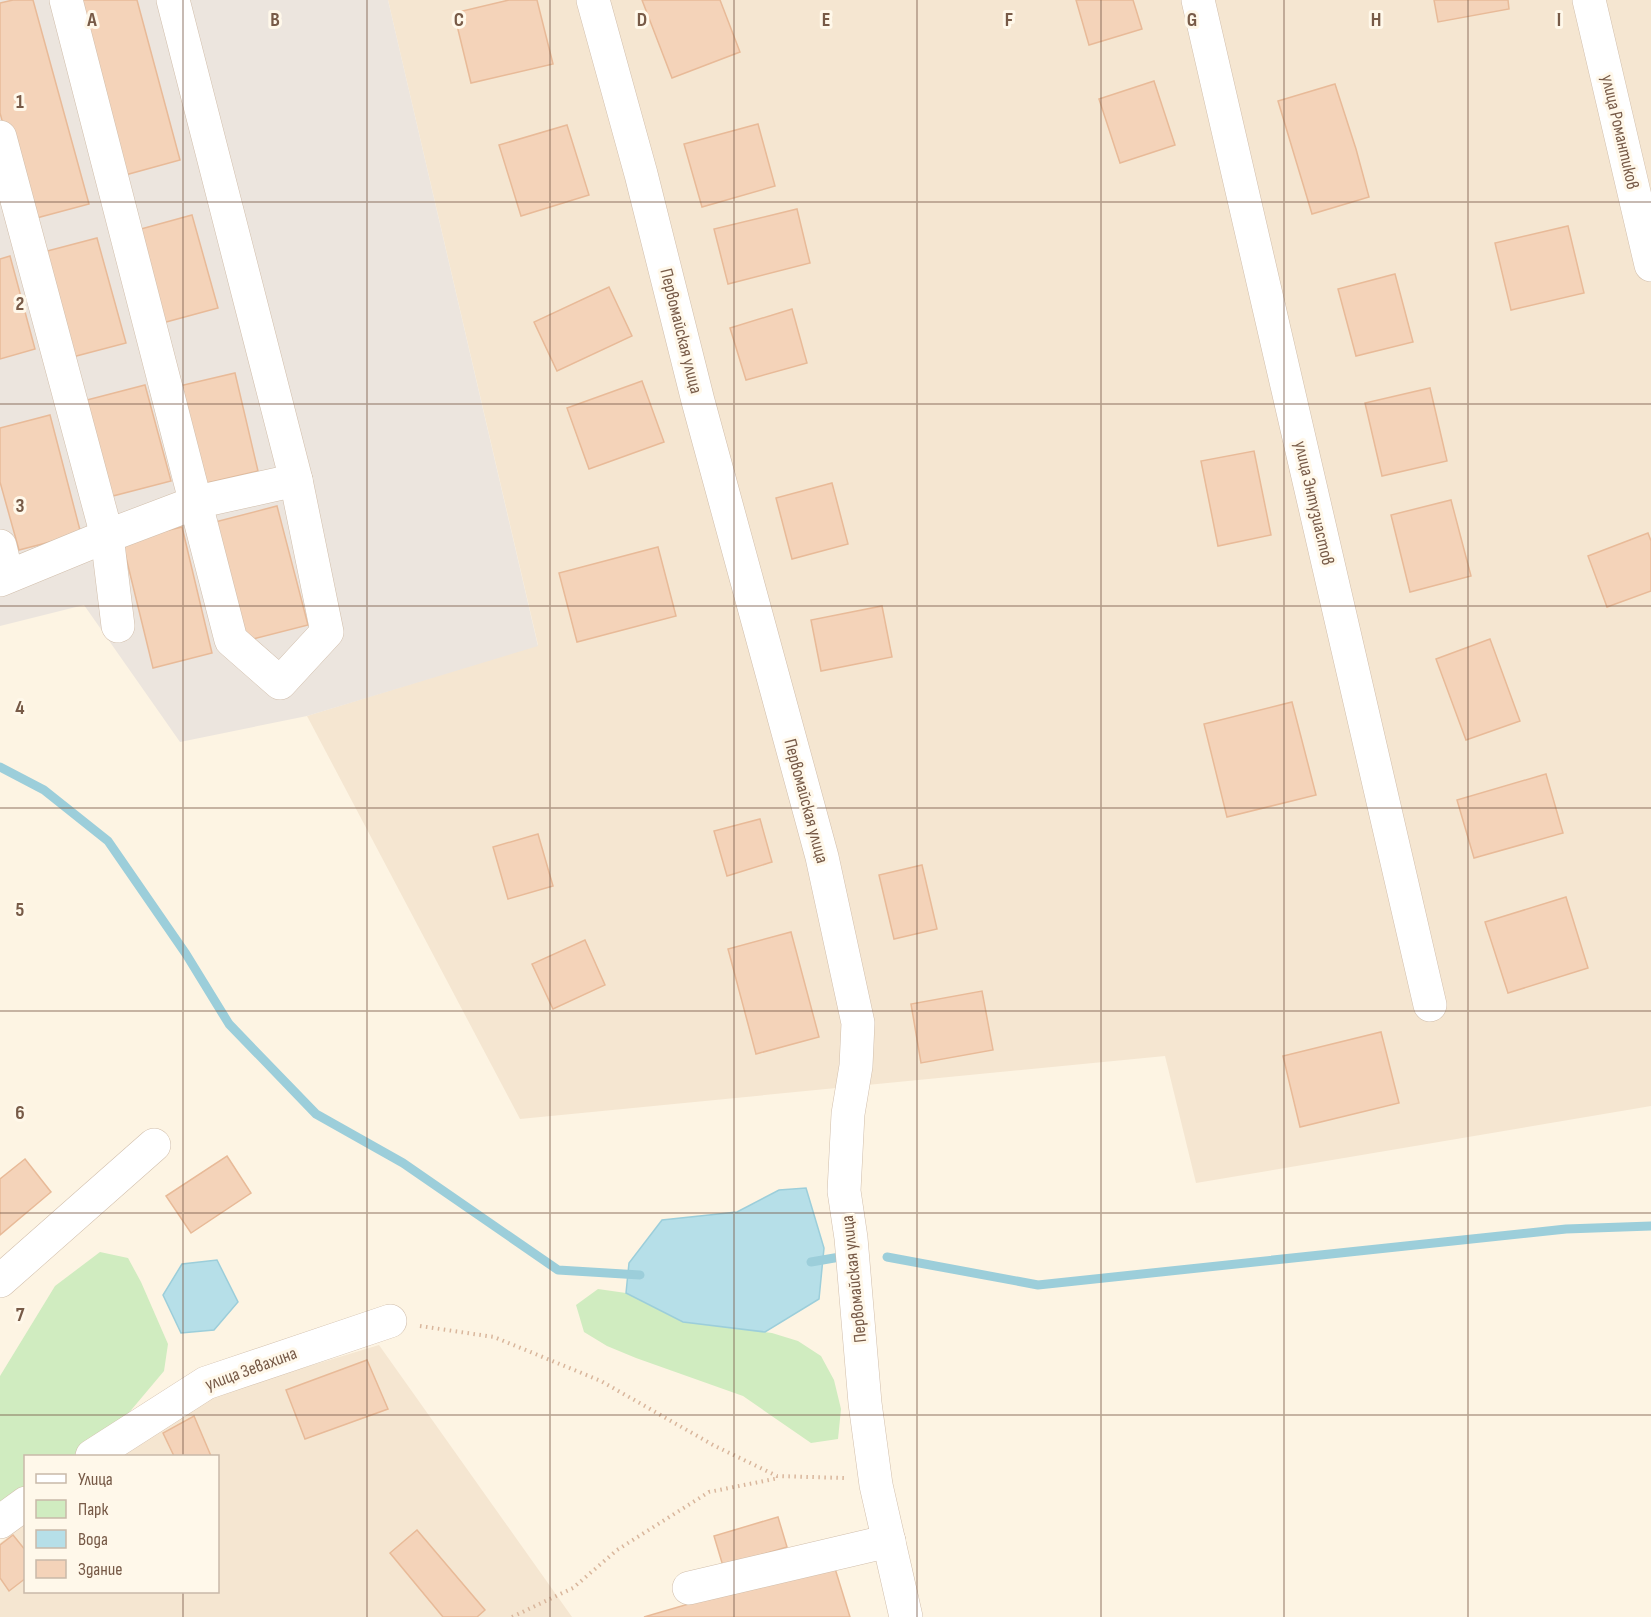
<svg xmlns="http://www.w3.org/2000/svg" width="1651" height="1617" font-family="'Sofia Sans Condensed',sans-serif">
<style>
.residential{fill:#f5e6d1}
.industrial{fill:#ece5de}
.green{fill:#d0ecc0}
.water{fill:#b6dfe8;stroke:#9cceda;stroke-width:1.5}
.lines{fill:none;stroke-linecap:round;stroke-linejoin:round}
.stream{stroke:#9cceda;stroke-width:9}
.building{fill:#f4d3b9;stroke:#e8ba98;stroke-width:1.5}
.minor-casing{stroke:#d1beab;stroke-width:34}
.path{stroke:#d9b69c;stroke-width:4;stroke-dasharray:1.5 4.5;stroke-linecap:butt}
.minor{stroke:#fff;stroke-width:33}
.grid{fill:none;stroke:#775a47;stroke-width:1.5;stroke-opacity:0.55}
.labels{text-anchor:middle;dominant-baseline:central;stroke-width:6;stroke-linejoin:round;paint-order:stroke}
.street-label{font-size:18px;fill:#775a47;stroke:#fff8ea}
.grid-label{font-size:20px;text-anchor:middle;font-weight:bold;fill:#775a47;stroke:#fff8ea;stroke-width:6;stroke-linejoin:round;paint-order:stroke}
</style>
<rect width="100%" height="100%" fill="#fdf4e3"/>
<g class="residential">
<path d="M388 0H1651V1106L1196 1183 1165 1056 520 1119 307 716 538 645Z"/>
<path d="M379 1345 572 1617H0V1543L25 1524 26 1592H218V1456H121L200 1399Z"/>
</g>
<path class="industrial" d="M0 0H388L538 646 307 716 180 742 84 605 0 626Z"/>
<g class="green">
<path d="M100 1252 128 1258 141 1282 168 1344 164 1371 127 1415 73 1456H26L25 1492 0 1507V1376L55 1286Z"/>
<path d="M598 1289 626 1293 683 1322 772 1333 798 1341 821 1356 834 1380 841 1409 838 1439 811 1443 743 1396 636 1358 607 1346 584 1332 576 1305Z"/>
</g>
<g class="water">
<path d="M806 1188 824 1248 819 1299 765 1332 683 1322 626 1293 629 1263 662 1220 737 1212 779 1190Z"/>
<path d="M217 1260 238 1302 214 1330 181 1333 163 1295 182 1264Z"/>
</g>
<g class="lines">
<g class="stream">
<path d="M0 767 44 790 108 841 186 954 229 1024 316 1114 403 1163 558 1270 640 1275"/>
<path d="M887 1257 1038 1285 1566 1229 1651 1226"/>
<path d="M811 1262 840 1257"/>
</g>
</g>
<g class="building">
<path d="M13 0H33L89 204 29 220 0 113V3Z"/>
<path d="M70 0H137L180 160 118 177Z"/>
<path d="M509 0H537L553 64 471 83 454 13Z"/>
<path d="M642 0H720L740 52 672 78Z"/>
<path d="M1076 0H1133L1142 29 1089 45Z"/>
<path d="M1434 0H1508L1509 9 1438 22Z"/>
<path d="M1154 81 1175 145 1120 163 1099 99Z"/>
<path d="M1335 84 1356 149 1369 197 1312 214 1278 101Z"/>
<path d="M758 124 775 186 702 207 684 144Z"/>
<path d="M567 125 589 195 521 216 499 145Z"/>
<path d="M797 209 810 263 728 284 714 229Z"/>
<path d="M192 215 218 308 155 325 130 232Z"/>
<path d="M1568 226 1584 293 1511 310 1495 243Z"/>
<path d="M97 238 126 343 61 360 32 255Z"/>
<path d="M10 256 35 349 0 359V259Z"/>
<path d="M1395 274 1413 342 1356 356 1338 289Z"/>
<path d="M609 287 632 336 557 371 534 322Z"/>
<path d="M792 309 807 363 746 380 730 328Z"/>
<path d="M235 373 258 471 198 485 175 387Z"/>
<path d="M642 381 664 442 589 469 567 408Z"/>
<path d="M145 385 171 481 109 497 83 401Z"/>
<path d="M1430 388 1447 461 1382 476 1365 403Z"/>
<path d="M50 415 81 534 19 550 0 482V428Z"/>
<path d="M1254 451 1271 535 1218 546 1201 461Z"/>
<path d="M832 483 848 544 792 559 776 498Z"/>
<path d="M1451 500 1471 576 1410 592 1391 515Z"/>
<path d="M277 506 308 625 245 641 215 522Z"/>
<path d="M182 527 212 653 153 668 122 541Z"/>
<path d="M1648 533 1651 541V591L1607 607 1588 556Z"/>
<path d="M658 547 676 616 577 642 559 573Z"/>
<path d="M882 606 892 657 821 671 811 620Z"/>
<path d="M1490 639 1520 721 1466 740 1436 659Z"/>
<path d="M1292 702 1316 795 1227 817 1204 724Z"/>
<path d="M1546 774 1563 833 1474 858 1457 800Z"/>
<path d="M760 819 772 862 727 876 714 831Z"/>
<path d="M538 834 553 886 508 899 493 847Z"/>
<path d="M922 865 937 929 894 939 879 875Z"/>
<path d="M1566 897 1588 968 1508 993 1485 922Z"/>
<path d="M791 932 819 1037 756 1054 728 949Z"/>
<path d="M585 940 605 985 553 1009 532 964Z"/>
<path d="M982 991 993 1050 921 1063 911 1004Z"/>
<path d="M1381 1032 1399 1103 1300 1127 1283 1056Z"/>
<path d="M227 1156 251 1193 191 1233 166 1196Z"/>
<path d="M25 1159 51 1192 0 1235V1179Z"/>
<path d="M367 1360 388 1409 305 1439 286 1390Z"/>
<path d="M194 1416 211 1456H174L163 1433Z"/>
<path d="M778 1517 787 1547 723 1566 714 1536Z"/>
<path d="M417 1530 485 1610 477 1617H443L390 1553Z"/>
<path d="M13 1535 26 1551V1578L9 1591 0 1578V1545Z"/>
<path d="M833 1562 850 1617H644Z"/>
</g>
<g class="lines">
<defs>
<g id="minor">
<path d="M66 0 231 640 280 683 327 632 296 480 173 0"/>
<path d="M593 0 641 174 698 401 822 857 858 1023 856 1066 848 1114 844 1191 851 1238 865 1403 876 1485 906 1617"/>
<path d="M1198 0 1430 1005"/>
<path d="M1589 0 1651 265"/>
<path d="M0 137 107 536 118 626"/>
<path d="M0 546 7 575"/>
<path d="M0 580 107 536 197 502 296 480"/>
<path d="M0 1281 154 1145"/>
<path d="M92 1456 206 1383 390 1321"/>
<path d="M0 1522 26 1503"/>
<path d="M689 1588 889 1541"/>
</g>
</defs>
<use href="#minor" class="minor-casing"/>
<g class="path">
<path d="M420 1326 494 1337 601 1381 713 1445 777 1476 844 1478"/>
<path d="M512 1617 573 1588 617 1550 709 1492 779 1478"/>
</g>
<use href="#minor" class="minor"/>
</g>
<path class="grid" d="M183 0V1456M367 0V1617M550 0V1617M734 0V1617M917 0V1617M1101 0V1617M1284 0V1617M1468 0V1617M0 202H1651M0 404H1651M0 606H1651M0 808H1651M0 1011H1651M0 1213H1651M0 1415H1651M183 1592V1617"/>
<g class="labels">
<g class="street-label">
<text transform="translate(1620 132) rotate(77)">улица Романтиков</text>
<text transform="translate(681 331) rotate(76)">Первомайская улица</text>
<text transform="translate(1314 503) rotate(77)">улица Энтузиастов</text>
<text transform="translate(806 801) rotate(75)">Первомайская улица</text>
<text transform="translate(854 1279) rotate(-96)">Первомайская улица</text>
<text transform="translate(251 1369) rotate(-20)">улица Зевахина</text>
</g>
</g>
<g class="grid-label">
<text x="92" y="26">A</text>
<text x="275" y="26">B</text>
<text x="459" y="26">C</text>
<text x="642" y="26">D</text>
<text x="826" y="26">E</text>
<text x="1009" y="26">F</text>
<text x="1192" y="26">G</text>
<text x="1376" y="26">H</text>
<text x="1559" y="26">I</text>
<text x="20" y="108">1</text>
<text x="20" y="310">2</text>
<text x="20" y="512">3</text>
<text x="20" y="714">4</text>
<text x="20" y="916">5</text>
<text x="20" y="1119">6</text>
<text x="20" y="1321">7</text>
</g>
<rect x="24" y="1455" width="195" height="138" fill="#fff8ea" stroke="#c9b9a9" stroke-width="1.5"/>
<rect x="36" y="1474" width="30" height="9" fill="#ffffff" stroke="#c9b9a9" stroke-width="1.5"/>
<text x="78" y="1485" font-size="18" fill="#775a47">Улица</text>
<rect x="36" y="1500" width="30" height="18" fill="#d0ecc0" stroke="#c9b9a9" stroke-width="1.5"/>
<text x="78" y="1515" font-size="18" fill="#775a47">Парк</text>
<rect x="36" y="1530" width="30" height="18" fill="#b6dfe8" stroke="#c9b9a9" stroke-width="1.5"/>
<text x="78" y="1545" font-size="18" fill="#775a47">Вода</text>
<rect x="36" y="1560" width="30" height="18" fill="#f4d3b9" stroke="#c9b9a9" stroke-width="1.5"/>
<text x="78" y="1575" font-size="18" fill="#775a47">Здание</text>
</svg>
